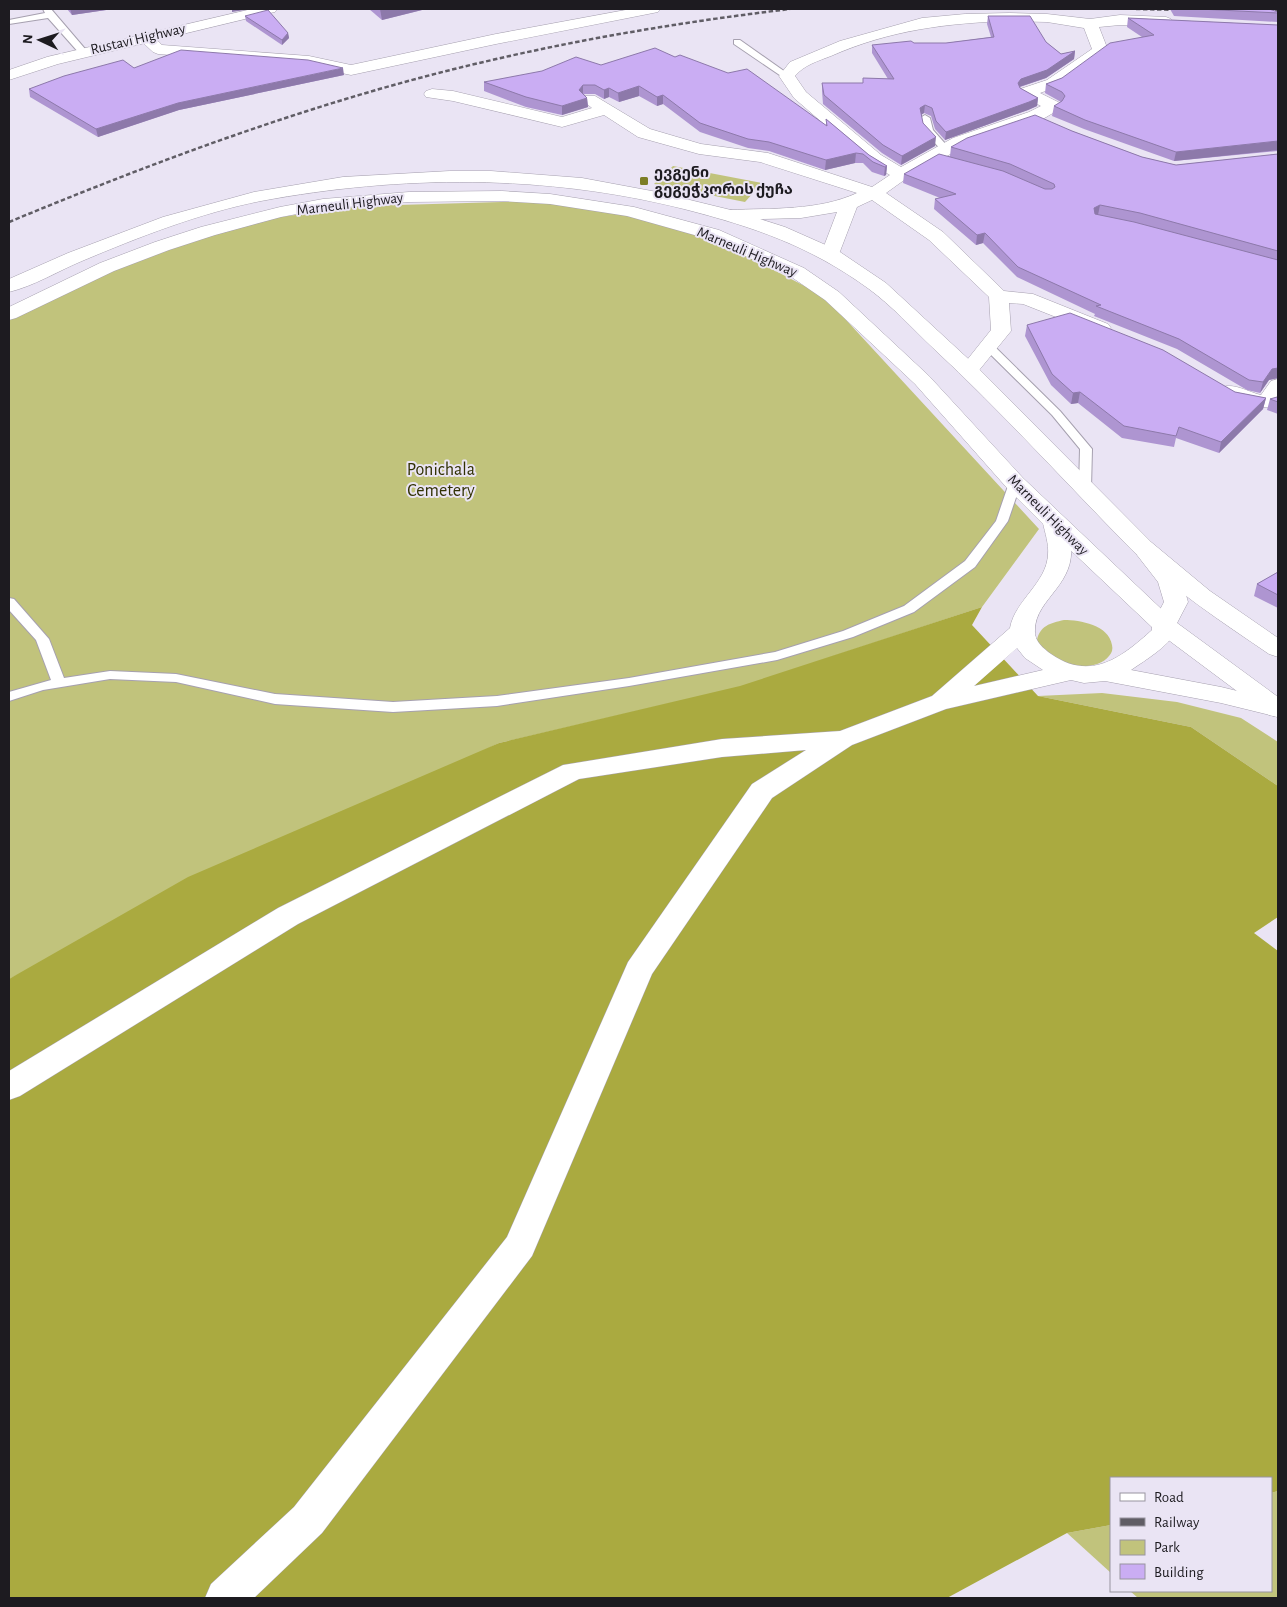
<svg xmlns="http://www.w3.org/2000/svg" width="1287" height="1607" font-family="'Alegreya Sans','Noto Sans Georgian',sans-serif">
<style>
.green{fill:#c1c37c}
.forest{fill:#aaaa40}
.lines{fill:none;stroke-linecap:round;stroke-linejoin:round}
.lane-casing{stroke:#a6a0af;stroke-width:2}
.street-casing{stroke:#a6a0af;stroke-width:1}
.highway-casing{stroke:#a6a0af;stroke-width:1}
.lane{fill:#fff;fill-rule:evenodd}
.street{fill:#fff;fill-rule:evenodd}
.highway{fill:#fff;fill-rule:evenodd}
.rail{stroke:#605d65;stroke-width:2.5;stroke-dasharray:4.5 2.5;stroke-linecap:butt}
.wall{fill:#ae95d1}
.shaded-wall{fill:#8d79aa}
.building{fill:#caadf3;stroke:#8d79aa}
.poi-dot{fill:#7c7d25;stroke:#eae4f4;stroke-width:2}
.labels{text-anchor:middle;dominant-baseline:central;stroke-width:4;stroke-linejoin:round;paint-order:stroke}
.far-street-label{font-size:15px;fill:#1d1b20;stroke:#eae4f4}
.far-poi-label{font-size:15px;font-weight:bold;fill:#1d1b20;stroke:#eae4f4;text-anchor:start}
.park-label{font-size:18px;fill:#313103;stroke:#eae4f4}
</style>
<rect width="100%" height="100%" fill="#eae4f4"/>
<g class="green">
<path d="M673 166 762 183 745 202 654 184Z"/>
<path d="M532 201 640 216 704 234 824 296 1039 529 982 607 740 687 499 743 9 979V318L121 266 182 244 280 217 364 206Z"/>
<path d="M1064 620C1080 620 1109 625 1112 645 1113 649 1112 653 1109 656 1097 672 1057 668 1045 654 1041 650 1039 644 1037 640 1040 626 1050 623 1064 620Z"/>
<path d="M1102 693 1177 702 1241 718 1278 742V786L1191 727 1038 696Z"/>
<path d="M1278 1491V1598H1138L1130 1591H1271V1493Z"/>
<path d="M1111 1525V1573L1067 1533Z"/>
</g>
<path class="forest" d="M982 607 972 625 1038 696 1191 727 1278 786V917L1254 933 1278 951V1491L1271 1493V1478H1111V1525L1067 1533 947 1598H9V979L188 877 499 743 740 686Z"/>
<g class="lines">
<defs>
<g id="lane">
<path d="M43 9H51L86 50V54H80L48 18 9 24V20L45 13Z"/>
<path d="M734 40H740L791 76 784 78 734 44Z"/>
<path d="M925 115 930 118 933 130 949 148V152H943L924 131 920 118Z"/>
<path d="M988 343 992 344 1060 411 1092 449 1091 488 1089 491 1085 492 1079 488 1080 449 1052 415 984 348 982 346 984 344Z"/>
<path d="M1015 479 1021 483 1008 521 975 567 914 612 853 637 777 660 629 686 497 706 393 712 275 704 176 682 110 679 43 690 9 701V692L51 680 36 640 9 610V598L14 599 49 639 64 678 110 671 176 674 275 694 393 702 497 696 629 678 775 652 843 631 904 606 965 561 996 521 1009 483Z"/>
</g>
<g id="street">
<path d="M631 9H660L658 12 653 13 496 44 351 75 309 66 158 54 153 52 138 38 141 35C151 32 155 38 162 45L309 56 351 65 496 34Z"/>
<path d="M1010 13 1047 14 1090 19 1120 15 1166 17 1171 19 1174 22 1171 25 1166 27 1120 25 1099 27 1108 50 1105 53 1059 86 1040 93 1060 103 1062 106 1060 109 1041 120 965 146 907 178 886 193 943 232 1004 291 1033 294 1108 324 1111 328 1108 332 1101 334 1094 332 1023 304 1009 303 1011 331 976 374 969 376 962 374 959 370 991 330 989 297 929 240 872 200 857 207 839 254 837 258 830 260 823 258 821 254 837 212 801 218 729 220 723 219 720 215 723 211 729 210C772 208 818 211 857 193L760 162 699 154 638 137 604 115 562 127 453 101 426 97 424 94 426 91 432 89 453 91 562 117 592 108 581 99 583 96H595L650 129 701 144 768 153 872 187 890 175 869 163 794 98 779 76 790 62 840 41 922 18 965 14ZM1010 21 1047 22 1084 28 1092 49 1047 80 1020 89 1018 92 1020 95 1041 106 1029 112 953 138 901 167 881 155 806 92 795 76C804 65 818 61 831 56 890 30 947 23 1010 21Z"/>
<path d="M1278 379V401L1274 406C1259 410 1228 405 1219 391L1222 387C1235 383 1248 392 1261 395L1271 381Z"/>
<path d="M1055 516 1063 518C1068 525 1069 532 1070 540 1079 584 1035 598 1035 630 1034 641 1043 648 1051 654 1091 682 1122 657 1152 630V625L1164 602 1158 582 1137 555 1141 550 1149 548 1157 550 1182 581 1188 602 1176 625 1177 631C1166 648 1147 659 1131 670L1221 687 1278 701V717L1221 703 1105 681 1084 683 1071 680 946 709 852 745 772 798 652 974 532 1256 322 1533 254 1598H205L211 1584 294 1507 507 1237 628 962 752 784 806 750 722 757 579 779 298 924 20 1096 9 1100V1071L278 908 563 765 722 739 840 731 932 696 1010 628C1015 600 1047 583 1048 554 1049 544 1045 533 1043 523L1047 518ZM1017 648 1025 658 1043 670 974 686Z"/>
</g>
<g id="highway">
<path d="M252 9H277L275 12 270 13 58 64 9 80V70L47 57Z"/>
<path d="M450 171H491L582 178 657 192 735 211 785 227 837 250 886 283 976 366 1151 542 1210 591 1278 638V657L1269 654C1222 622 1173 590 1131 549 1065 482 1002 412 933 348 912 328 892 306 869 289 810 246 754 227 684 209 545 174 401 175 261 201 200 213 139 237 82 261 58 271 34 286 9 292V279L68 253 163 217 254 192 343 177Z"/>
<path d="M502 191 550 194 634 207 719 230 804 268 839 292 929 376 1023 478 1173 620 1278 697V717L1269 715 1155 630 1047 528 1007 488 915 384 825 300 790 276 705 238 627 216 550 204 502 201 409 202 323 209 281 217 215 235 169 250 114 271 16 318 9 320V307L100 263 155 242 201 227 280 207 323 199 409 192Z"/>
</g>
</defs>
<use href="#lane" class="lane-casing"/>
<use href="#street" class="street-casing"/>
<use href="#highway" class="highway-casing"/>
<use href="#lane" class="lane"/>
<use href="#street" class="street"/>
<use href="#highway" class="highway"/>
<g class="rail">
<path d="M1136 9 1183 10"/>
<path d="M1261 11H1278"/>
<path d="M9 222C166 157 326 98 492 60 591 37 690 21 790 9"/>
</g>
</g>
<g class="wall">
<path d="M67 9H113L72 15Z"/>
<path d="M369 9H426L382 20Z"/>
<path d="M1170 9H1269L1278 12V22L1174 16Z"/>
<path d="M245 16 288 33 289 38 282 45 246 21Z"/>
<path d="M988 16 1046 42 1061 54 1075 51 1074 59 1046 78 1020 87V88L1038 98 1037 106 1028 110 945 140 935 129 931 116 924 113 921 115 923 123 935 146 901 165 882 153 823 104 822 91V83H863V78L888 79 872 53V45L914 43H946L991 37 987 24Z"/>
<path d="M1128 18 1278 25V151L1174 161 1084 129 1052 116 1054 106 1061 102 1045 93 1046 84 1062 78 1142 37 1127 27Z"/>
<path d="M601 65 826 125V119L869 155 887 166 886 175 884 176 872 172 863 163H855L825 170 769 151 748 148 700 132 663 104 657 106 639 96 619 102 609 97 604 99 595 94H584L587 98 588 107 562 115 526 107 484 91V82Z"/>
<path d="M344 75 179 110 98 137 30 97 29 89Z"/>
<path d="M1072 131 1142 157 1176 165 1278 154V378L1269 380 1260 393 1247 390 1177 349 1094 316 1095 314 1017 277 983 243 976 245 934 209 935 199 940 198 903 183 904 174 950 156 951 147Z"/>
<path d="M1027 325 1235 392 1266 398 1263 409 1219 453 1176 438 1174 447 1122 438 1078 403 1071 404 1051 385 1025 336Z"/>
<path d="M1278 396V414L1267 410 1270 399 1277 397Z"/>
<path d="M1278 572V608L1254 596 1257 584Z"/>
</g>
<g class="shaded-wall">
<path d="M70 9H113L72 15Z"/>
<path d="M232 9H251L232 12Z"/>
<path d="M380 9H426L382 20Z"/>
<path d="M288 33 289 38 282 45V40Z"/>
<path d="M1075 51 1074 59 1046 78 1019 87 1018 83 1021 79Z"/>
<path d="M343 68 344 75 179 110 98 137 96 129 178 103Z"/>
<path d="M583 85V94L579 90Z"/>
<path d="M639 86V96L619 102 618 93Z"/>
<path d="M609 88V97L604 99V90Z"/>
<path d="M663 95V104L657 106V97Z"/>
<path d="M587 98 588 107 562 115V106Z"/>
<path d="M1038 98 1037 106 1028 110 945 140 946 132Z"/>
<path d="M925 105 924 113 919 116 920 108Z"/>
<path d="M936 137 935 146 901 165 902 156Z"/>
<path d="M1278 141V150L1174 161 1176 152Z"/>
<path d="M856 153 855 163 825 170 826 160Z"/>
<path d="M887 166 886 175 884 176 885 167Z"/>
<path d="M1100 205 1098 215 1092 218 1094 208Z"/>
<path d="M985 233 983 243 976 245 977 235Z"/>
<path d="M1278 368V378L1269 380 1260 393 1263 382 1272 369Z"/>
<path d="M1080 392 1078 403 1071 404 1073 393Z"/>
<path d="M1266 398 1263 409 1219 453 1221 442Z"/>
</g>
<g class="building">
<path d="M1199 9H1269L1278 12V13Z"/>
<path d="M268 10 288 33 282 40 245 16Z"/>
<path d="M988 16H1030L1046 42 1061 54 1075 51 1047 70 1021 79 1018 83 1020 88 1038 98 1029 102 946 132 936 121 932 108 925 105 920 108 923 123 936 137 902 156 883 145 824 95 822 83H863V78L894 79 872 45 911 41 914 43H946L994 37Z"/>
<path d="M1128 18 1278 25V141L1176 152 1085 120 1054 106 1062 101 1065 96 1062 92 1046 84 1062 78 1110 43 1154 35Z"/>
<path d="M655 48 675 57 680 55 728 73 747 69 827 126 826 119 869 155 887 166 885 167 873 162 863 154 856 153 826 160 769 142 748 139 700 123 663 95 657 97 639 86 618 93 609 88 604 90 595 85H583L579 90 587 98 562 106 526 97 484 82 542 71 576 57 601 65Z"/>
<path d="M181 50 308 60 343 68 178 103 96 129 29 89 64 76 123 60 134 68Z"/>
<path d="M1035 115 1072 131 1142 157 1176 165 1278 154V251L1140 213 1100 205 1094 208 1095 214 1134 222 1278 260V368L1272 369 1263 382 1249 380 1179 339 1096 306 1101 305 1018 267 985 233 977 235 935 199 956 194 904 174 939 154 1003 171 1045 189H1052L1055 187 1054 184 1010 164 951 147 967 138Z"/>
<path d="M1070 313 1163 350 1235 392 1266 398 1221 442 1179 427 1176 436 1124 426 1080 392 1073 393 1052 374 1027 325Z"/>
<path d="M1278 396V402L1270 399 1277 397Z"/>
<path d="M1278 572V595L1257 584Z"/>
</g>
<rect class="poi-dot" x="639" y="176" width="10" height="10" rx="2.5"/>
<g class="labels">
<g class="far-street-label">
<text transform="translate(138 39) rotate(-13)">Rustavi Highway</text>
<text transform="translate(350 204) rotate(-7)">Marneuli Highway</text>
<text transform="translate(747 252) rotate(23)">Marneuli Highway</text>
<text transform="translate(1048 515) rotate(45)">Marneuli Highway</text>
</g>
<g class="far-poi-label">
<text x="654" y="172">ევგენი<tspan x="654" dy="17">გეგეჭკორის ქუჩა</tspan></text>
</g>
<g class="park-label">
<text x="441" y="470">Ponichala<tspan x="441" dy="21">Cemetery</tspan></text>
</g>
</g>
<rect width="1287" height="1607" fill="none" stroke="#1d1b20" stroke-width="20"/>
<rect x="1110" y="1477" width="162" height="115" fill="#eae4f4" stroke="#98949f"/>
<rect x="1120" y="1493" width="25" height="8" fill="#ffffff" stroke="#98949f"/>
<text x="1154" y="1502" font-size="15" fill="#1d1b20">Road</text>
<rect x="1120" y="1518" width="25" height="8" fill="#605d65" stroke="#98949f"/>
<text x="1154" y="1527" font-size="15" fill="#1d1b20">Railway</text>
<rect x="1120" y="1540" width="25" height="15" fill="#c1c37c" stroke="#98949f"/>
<text x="1154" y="1552" font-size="15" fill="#1d1b20">Park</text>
<rect x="1120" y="1564" width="25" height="15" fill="#caadf3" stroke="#98949f"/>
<text x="1154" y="1577" font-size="15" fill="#1d1b20">Building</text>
<g transform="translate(40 40) rotate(274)" stroke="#eae4f4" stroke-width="4" paint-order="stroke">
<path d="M0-4L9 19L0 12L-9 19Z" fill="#1d1b20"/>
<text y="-8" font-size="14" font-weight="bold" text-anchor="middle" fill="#1d1b20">N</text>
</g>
</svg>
